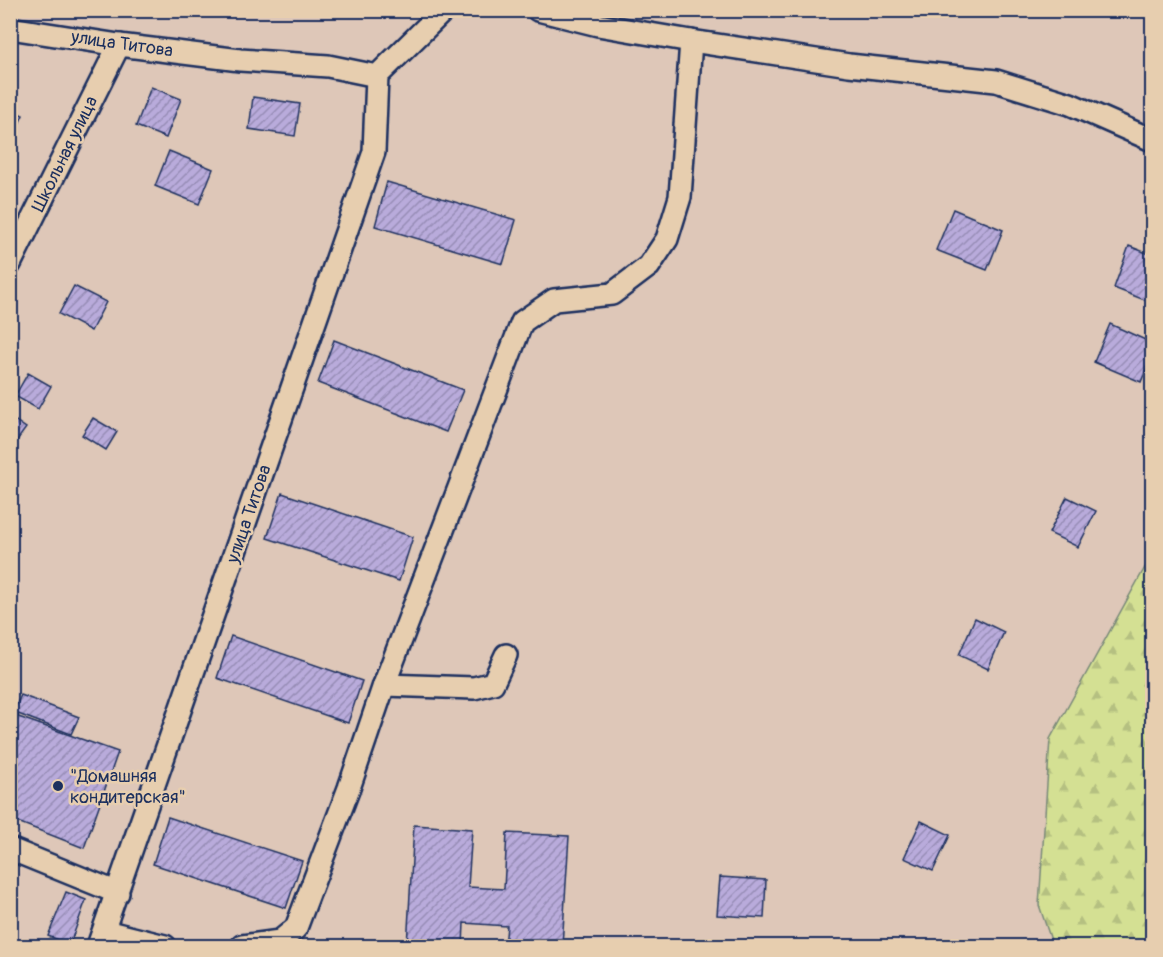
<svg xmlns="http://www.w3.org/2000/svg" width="1163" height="957" font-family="Pangolin,sans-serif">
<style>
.forest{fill:url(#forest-firs);stroke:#788878;stroke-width:1.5}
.building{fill:url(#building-hatch);stroke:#1b2f5e;stroke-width:1.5}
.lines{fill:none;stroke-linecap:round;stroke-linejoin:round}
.street-casing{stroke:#1b2f5e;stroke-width:26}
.street{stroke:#e7ceaf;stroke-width:21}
.poi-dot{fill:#1b2f5e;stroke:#e7ceaf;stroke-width:2}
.labels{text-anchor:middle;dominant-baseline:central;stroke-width:5;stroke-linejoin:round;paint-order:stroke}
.street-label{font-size:18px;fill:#1b2f5e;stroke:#e7ceaf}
.poi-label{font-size:18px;fill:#1b2f5e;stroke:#e7ceaf;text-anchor:start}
</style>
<defs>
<pattern id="forest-firs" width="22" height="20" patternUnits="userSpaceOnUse" patternTransform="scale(1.5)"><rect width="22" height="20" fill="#d4e093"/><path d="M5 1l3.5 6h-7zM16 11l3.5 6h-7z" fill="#b5c081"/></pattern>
<pattern id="building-hatch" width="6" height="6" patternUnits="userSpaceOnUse" patternTransform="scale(1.5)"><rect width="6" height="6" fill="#b9abdb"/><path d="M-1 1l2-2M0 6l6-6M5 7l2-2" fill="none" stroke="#968cb5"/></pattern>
</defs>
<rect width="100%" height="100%" fill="#dec7b8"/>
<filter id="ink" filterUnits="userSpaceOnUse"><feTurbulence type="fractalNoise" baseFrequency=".0167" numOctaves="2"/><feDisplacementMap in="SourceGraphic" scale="12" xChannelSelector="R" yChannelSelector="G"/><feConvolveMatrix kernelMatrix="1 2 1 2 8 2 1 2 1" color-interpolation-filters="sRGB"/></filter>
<g filter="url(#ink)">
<path class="forest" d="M1152 555V946H1053L1039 905 1050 739Z"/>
<g class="building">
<path d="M151 87 181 99 166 138 136 126Z"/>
<path d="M253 97 300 104 295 136 249 129Z"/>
<path d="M10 109 23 115 11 141H10Z"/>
<path d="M169 151 213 169 199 204 155 186Z"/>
<path d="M387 182 516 220 503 264 375 226Z"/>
<path d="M953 209 1003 230 987 270 936 250Z"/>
<path d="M1129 246 1152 255V303L1114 288Z"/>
<path d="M74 286 106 302 91 331 59 314Z"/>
<path d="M1110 324 1152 343V355L1141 382 1094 362Z"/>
<path d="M334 340 463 390 446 432 318 383Z"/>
<path d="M28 373 51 386 38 409 15 396Z"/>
<path d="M10 417 26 428 10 450Z"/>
<path d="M93 418 117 432 106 450 82 435Z"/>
<path d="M282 493 413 537 399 581 267 538Z"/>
<path d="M1067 497 1096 511 1078 547 1049 533Z"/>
<path d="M975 618 1004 632 988 669 959 655Z"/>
<path d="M231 636 362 681 348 723 217 678Z"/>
<path d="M21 695 79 717 71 734 13 712Z"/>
<path d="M10 714 118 752 84 848 10 819Z"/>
<path d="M168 817 302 861 286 908 153 864Z"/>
<path d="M921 821 950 835 933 871 904 858Z"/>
<path d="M414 825 472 829 468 887 504 889 507 833 569 836 562 946H505L507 926 464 923 463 946H407Z"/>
<path d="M720 877 766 880 764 918 717 915Z"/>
<path d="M66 892 86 900 70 944 48 936Z"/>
</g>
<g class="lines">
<defs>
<g id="street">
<path d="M538 10 598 25 691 41 849 65 996 81 1070 104 1152 140"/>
<path d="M10 28 119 45 240 60 328 66 377 76"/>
<path d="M10 264 119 45"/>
<path d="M384 685 474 688 493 683 506 655"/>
<path d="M10 849 118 893"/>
<path d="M105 931 165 946"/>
<path d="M98 946 374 152 377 76 444 10"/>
<path d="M242 946 280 941 296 928 349 788 384 685 522 322 554 300 612 294 649 266 667 239 680 197 691 41"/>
</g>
</defs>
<use href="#street" class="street-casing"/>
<use href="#street" class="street"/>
</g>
</g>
<circle class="poi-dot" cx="58" cy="786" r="6"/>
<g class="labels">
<g class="street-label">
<text transform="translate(122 44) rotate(8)">улица Титова</text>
<text transform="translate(65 154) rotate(-64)">Школьная улица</text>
<text transform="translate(249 514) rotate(-71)">улица Титова</text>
</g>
<g class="poi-label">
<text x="70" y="776">"Домашняя<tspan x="70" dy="21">кондитерская"</tspan></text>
</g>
</g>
<rect width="1163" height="957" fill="none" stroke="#e7ceaf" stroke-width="36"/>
<rect x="18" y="18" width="1127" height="921" fill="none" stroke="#1b2f5e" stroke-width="2" filter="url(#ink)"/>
</svg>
